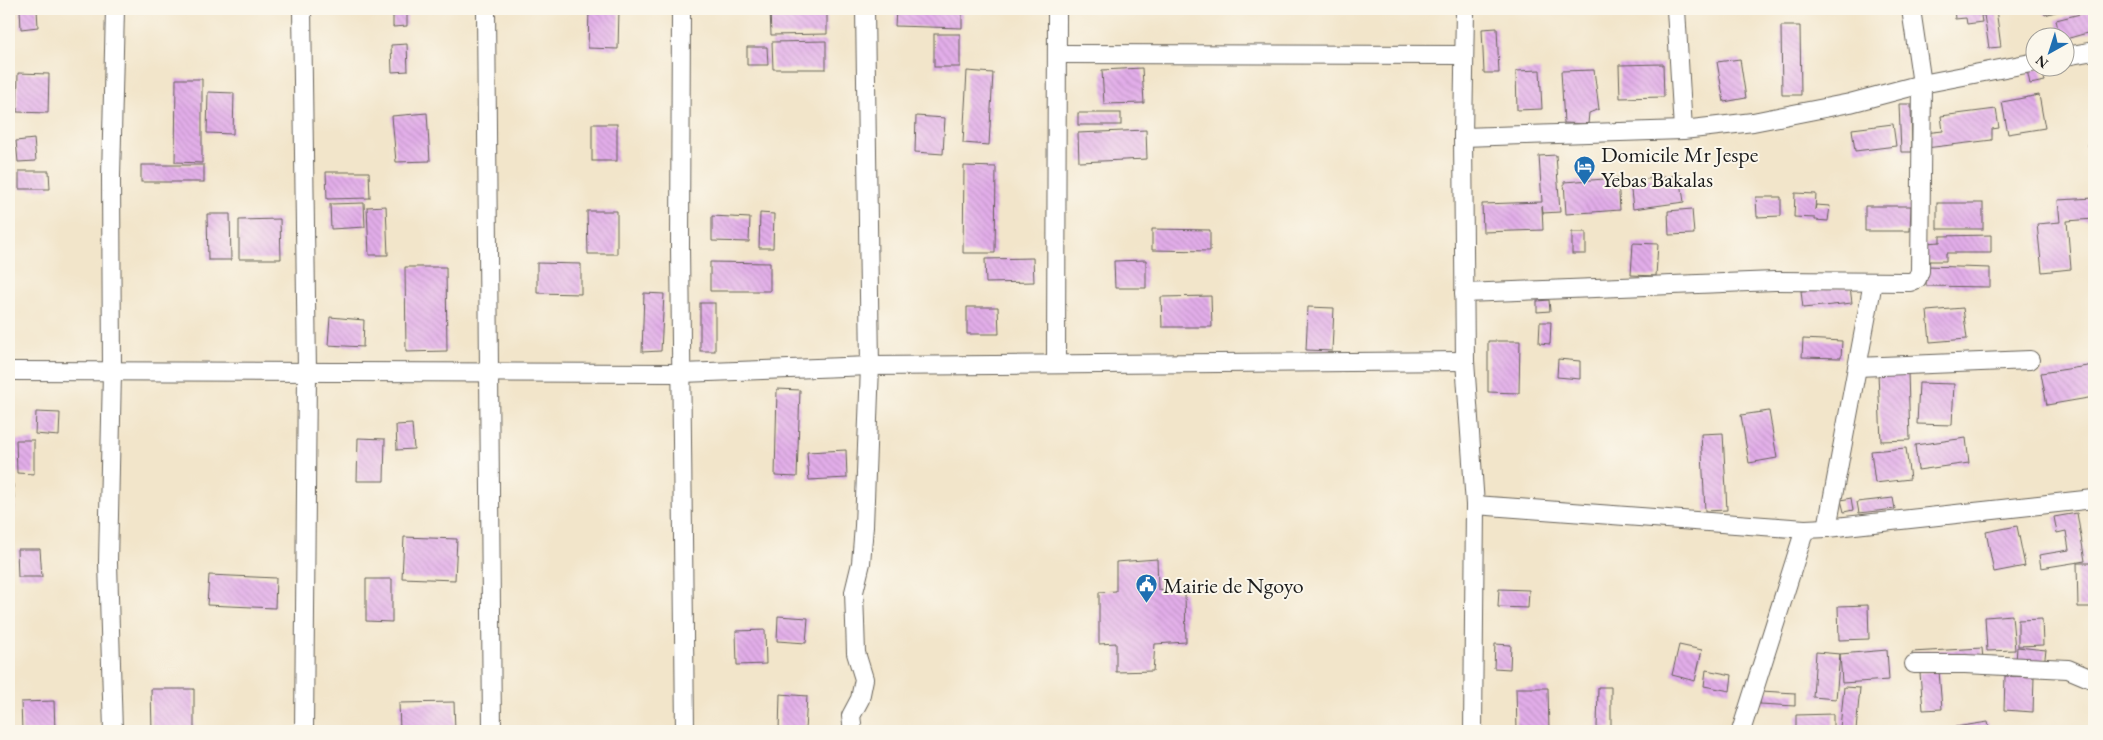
<svg xmlns="http://www.w3.org/2000/svg" width="2103" height="740" font-family="'EB Garamond',serif">
<style>
.building{fill:url(#building-back-hatch)}
.lines{fill:none;stroke-linecap:round;stroke-linejoin:round}
.street-casing{stroke:#676259;stroke-width:20}
.street{stroke:#fff;stroke-width:18}
.labels{text-anchor:middle;dominant-baseline:central;stroke-width:4;stroke-linejoin:round;paint-order:stroke}
.poi-label{font-size:22px;fill:#1c1c1c;stroke:#fbf7ec;text-anchor:start}
</style>
<defs>
<pattern id="building-back-hatch" width="6" height="6" patternUnits="userSpaceOnUse" patternTransform="scale(1.25)"><rect width="6" height="6" fill="#e2ade9"/><path d="M-1 5l2 2M0 0l6 6M5-1l2 2" fill="none" stroke="#c194c7"/></pattern>
</defs>
<rect width="100%" height="100%" fill="#fbf7ec"/>
<filter id="ink" filterUnits="userSpaceOnUse"><feTurbulence type="fractalNoise" baseFrequency=".02" numOctaves="2"/><feDisplacementMap in="SourceGraphic" scale="10" xChannelSelector="R" yChannelSelector="G"/><feConvolveMatrix kernelMatrix="1 2 1 2 8 2 1 2 1" color-interpolation-filters="sRGB"/></filter>
<filter id="wash" filterUnits="userSpaceOnUse"><feTurbulence type="fractalNoise" baseFrequency=".0096" numOctaves="4" result="noise"/><feDisplacementMap in="SourceGraphic" scale="20" xChannelSelector="R" yChannelSelector="G"/><feGaussianBlur stdDeviation="1.12" result="paint"/><feColorMatrix in="noise" values="0 0 0 0 0 0 0 0 0 0 0 0 0 0 0 0 0 1.4 0 .05"/><feComposite in="paint" operator="in"/></filter>
<g filter="url(#wash)">
<rect width="100%" height="100%" fill="#f2e5ca"/>
<g id="blocks">
<g class="building">
<path d="M20 9H37L38 27 21 29Z"/>
<rect x="361" y="9" width="24" height="4"/>
<path d="M393 9H407V26L393 27Z"/>
<path d="M589 9H619L618 49 588 48Z"/>
<path d="M770 9H827V34L771 35Z"/>
<path d="M896 9H962V28L895 26Z"/>
<path d="M1954 9H1996L2001 47 1989 48 1984 15 1981 16 1982 22 1967 24 1966 18 1955 19Z"/>
<path d="M2043 9H2062V10L2045 15Z"/>
<path d="M2092 11 2094 31 2066 39 2060 38 2056 20Z"/>
<path d="M1781 26H1800L1801 95H1782Z"/>
<path d="M1497 28 1499 73H1484L1482 29Z"/>
<rect x="934" y="34" width="26" height="33"/>
<path d="M826 41V69H773L772 42Z"/>
<path d="M407 44 408 71 392 72 391 45Z"/>
<path d="M747 47H767L768 65H747Z"/>
<path d="M1740 59 1746 98 1724 102 1717 62Z"/>
<path d="M1663 64 1664 97 1620 98 1619 65Z"/>
<path d="M1142 68 1144 103 1104 104 1102 70Z"/>
<path d="M2041 68 2045 81 2030 84 2027 70Z"/>
<path d="M1540 70 1542 109 1517 110 1516 71Z"/>
<path d="M1594 70 1599 109 1589 113 1588 124 1564 123 1561 71Z"/>
<path d="M967 71 993 73 989 145 963 143Z"/>
<path d="M18 73 49 74 48 113 17 112Z"/>
<path d="M176 79H202V163L175 162Z"/>
<path d="M208 92 234 93 233 134 207 133Z"/>
<path d="M2039 95 2045 128 2008 134 2002 102Z"/>
<path d="M1899 104H1911L1912 152H1901Z"/>
<path d="M1996 109 1999 128 1992 129V140L1926 148 1924 133 1943 131 1941 116Z"/>
<path d="M427 113 430 161 396 162 392 116Z"/>
<rect x="1078" y="113" width="43" height="12"/>
<path d="M916 116 945 118 943 154 915 152Z"/>
<path d="M2092 123 2094 124V147L2088 146Z"/>
<rect x="592" y="124" width="25" height="37"/>
<path d="M1893 124 1896 146 1855 151 1852 129Z"/>
<path d="M1146 130 1147 159 1079 162 1078 133Z"/>
<path d="M34 139 36 161 18 162 16 141Z"/>
<path d="M1556 155 1560 212 1543 213 1542 206 1543 230 1483 232 1482 204 1542 202 1539 156Z"/>
<rect x="141" y="165" width="63" height="17"/>
<path d="M964 166 996 167 995 253H963Z"/>
<path d="M19 171H49L50 189H19Z"/>
<path d="M326 172H369L370 198 327 199Z"/>
<path d="M1680 175 1684 202 1633 209 1630 181Z"/>
<path d="M1618 178 1620 210 1566 214 1564 182Z"/>
<path d="M1795 193 1816 194 1815 210 1816 205 1830 206 1828 221 1815 220V218L1794 217Z"/>
<path d="M1756 197H1781V216L1757 217Z"/>
<path d="M2094 198V219L2067 221 2071 269 2042 272 2037 224 2060 222 2058 200Z"/>
<path d="M364 203 365 227 331 229 330 204Z"/>
<rect x="1937" y="203" width="46" height="26"/>
<path d="M386 206 388 255H369L367 207Z"/>
<path d="M1865 206H1911L1910 231H1865Z"/>
<path d="M1692 209 1694 234 1669 235 1668 211Z"/>
<path d="M587 211H617V254H588Z"/>
<path d="M760 213 774 214 773 248H759Z"/>
<path d="M207 214H230L231 260H208Z"/>
<path d="M712 216 750 218 749 242 712 241Z"/>
<path d="M280 219 281 259H239V220Z"/>
<path d="M1152 229 1210 230V251L1152 250Z"/>
<rect x="1572" y="232" width="14" height="22"/>
<path d="M1991 235V253H1946V261H1926L1925 243 1940 242V236Z"/>
<path d="M1633 243 1658 244 1656 276 1631 275Z"/>
<path d="M1033 258 1034 282 986 283 985 259Z"/>
<path d="M1146 260V288H1115L1114 261Z"/>
<path d="M710 262 770 263V291H710Z"/>
<path d="M537 263 581 264V294L537 293Z"/>
<path d="M1927 266 1990 268V287L1926 286Z"/>
<path d="M405 267H446L447 351 406 352Z"/>
<path d="M1850 287 1852 303 1803 308 1801 291Z"/>
<path d="M644 293 664 294 661 351 642 352Z"/>
<path d="M1211 296 1212 327H1162L1161 297Z"/>
<path d="M1549 300 1550 311 1537 312V301Z"/>
<rect x="700" y="303" width="15" height="48"/>
<path d="M967 307H998L999 334H967Z"/>
<path d="M1308 307 1334 308 1332 351 1306 350Z"/>
<path d="M1963 308 1967 339 1930 342 1927 311Z"/>
<path d="M330 317 364 320 363 347 328 345Z"/>
<path d="M1540 322H1551L1550 344 1539 343Z"/>
<path d="M1803 339 1842 341 1841 358 1802 357Z"/>
<path d="M1488 341H1520L1519 393 1488 392Z"/>
<path d="M1558 359 1580 361V379L1557 377Z"/>
<path d="M2094 365V397L2047 405 2041 373Z"/>
<path d="M1908 372 1910 440 1881 441 1878 374Z"/>
<path d="M1919 383 1954 384 1952 425 1917 424Z"/>
<path d="M777 389 800 390 797 477 775 476Z"/>
<path d="M1769 411 1777 458 1749 463 1741 415Z"/>
<path d="M36 412 60 413 59 436 35 434Z"/>
<path d="M412 424 414 449 397 450 396 425Z"/>
<path d="M1723 433 1727 510 1705 511 1701 434Z"/>
<path d="M358 438 385 439 384 481H357Z"/>
<path d="M1966 438 1969 463 1918 470 1915 445Z"/>
<path d="M16 440H34V474L17 473Z"/>
<path d="M1906 448 1910 479 1875 483 1871 451Z"/>
<path d="M846 450 847 478 809 480 807 452Z"/>
<path d="M9 484H13L15 512H9Z"/>
<path d="M1851 498 1853 510 1844 512 1841 500Z"/>
<path d="M1893 498 1895 509 1859 513 1857 502Z"/>
<path d="M2077 513 2085 561 2041 568 2039 555 2069 550 2066 531 2057 533 2054 517Z"/>
<path d="M2017 526 2025 566 1994 572 1986 532Z"/>
<path d="M404 537 457 539 455 580 402 578Z"/>
<path d="M17 549H40L42 577H18Z"/>
<path d="M1157 559 1158 589 1185 592 1186 642 1155 644 1153 671 1116 672V643L1099 644V592L1116 591V562Z"/>
<path d="M2077 563H2094V607H2078Z"/>
<path d="M209 575 276 578 275 608 207 605Z"/>
<path d="M366 579H392V622L366 621Z"/>
<path d="M1499 589 1529 590 1528 608 1498 607Z"/>
<path d="M1868 605 1869 639 1839 640 1838 606Z"/>
<path d="M2012 615 2015 650 1987 651 1985 617Z"/>
<path d="M778 616 808 618 806 643 777 641Z"/>
<path d="M2042 619 2043 645 2018 646V620Z"/>
<path d="M765 630 766 664 737 665 736 631Z"/>
<path d="M1495 644 1511 645 1510 669 1494 668Z"/>
<path d="M1679 645 1702 650 1695 681 1672 675Z"/>
<path d="M2017 647 2046 650 2044 665 2016 662Z"/>
<path d="M1982 648 1983 659 1913 663 1912 652Z"/>
<path d="M1887 650 1889 680 1842 683 1840 654Z"/>
<path d="M1816 652 1840 654 1836 699 1813 697Z"/>
<path d="M1706 670 1732 675 1730 691 1704 686Z"/>
<path d="M1939 671 1942 709 1923 710 1920 673Z"/>
<path d="M2005 676 2034 677 2033 712 2004 710Z"/>
<path d="M1598 687H1611V728H1597Z"/>
<path d="M1844 687 1860 688 1856 730 1840 728Z"/>
<path d="M1516 688H1548L1549 731H1517Z"/>
<path d="M151 689H194V731H152Z"/>
<path d="M1761 691 1795 693V706L1760 704Z"/>
<path d="M780 694 807 696 805 731H779Z"/>
<path d="M54 701 55 731H22L21 702Z"/>
<path d="M454 702 455 731H400L399 703Z"/>
<path d="M1833 714V731H1796V715Z"/>
<path d="M1988 722 1990 731H1956L1955 727Z"/>
</g>
</g>
</g>
<g filter="url(#ink)">
<use href="#blocks" fill-opacity="0" stroke="#676259" stroke-width="1"/>
<g class="lines">
<defs>
<g id="street">
<path d="M302 9 307 371 304 731"/>
<path d="M486 9 492 731"/>
<path d="M681 9 680 246 685 731"/>
<path d="M1465 9 1463 137 1465 361 1475 505 1473 731"/>
<path d="M1676 9 1683 130"/>
<path d="M1057 54 1463 55"/>
<path d="M2066 56 2094 51"/>
<path d="M1463 137 1683 130 1753 122 1850 103 1922 84 2036 62"/>
<path d="M1464 293 1775 281 1910 282 1917 279 1920 271 1922 84 1911 9"/>
<path d="M1056 364 1057 9"/>
<path d="M1857 367 2030 360"/>
<path d="M9 371 682 373 870 366 1465 361"/>
<path d="M1475 505 1805 529"/>
<path d="M1827 528 1873 282"/>
<path d="M1914 664H1965L2068 669 2094 680"/>
<path d="M113 731 108 563 112 371 111 177 115 9"/>
<path d="M853 731 851 716 860 699 864 679 856 653 854 592 861 563 864 526 870 366 865 9"/>
<path d="M1741 731 1805 529 1827 528 2094 499"/>
</g>
</defs>
<use href="#street" class="street-casing"/>
<use href="#street" class="street"/>
</g>
</g>
<defs>
<symbol id="hotel-pin" viewBox="-11 -11 22 30"><path d="M0 17L-7.5 6A9.5 9.5 0 1 1 7.5 6Z" fill="#1f6fb2" stroke="#fbf7ec"/><path d="M-6-4.5h1.5V1H6V5H4.5V3h-9V5H-6ZM-4 0a1.8 1.8 0 1 1 3.6 0ZM.5 0V-2.5h3Q6-2.5 6 0Z" fill="#fff"/></symbol>
<symbol id="civic-pin" viewBox="-11 -11 22 30"><path d="M0 17L-7.5 6A9.5 9.5 0 1 1 7.5 6Z" fill="#1f6fb2" stroke="#fbf7ec"/><path d="M-.6-6.5H3V-4.5H.6V-3L4-1V1h2V6H-6V1h2V-1L-.6-3ZM-1.2 2.5V6h2.4V2.5Z" fill="#fff"/></symbol>
</defs>
<g fill-rule="evenodd">
<use href="#hotel-pin" x="1572" y="154" width="25" height="34"/>
<use href="#civic-pin" x="1134" y="572" width="25" height="34"/>
</g>
<g class="labels">
<g class="poi-label">
<text x="1601" y="154">Domicile Mr Jespe<tspan x="1601" dy="25">Yebas Bakalas</tspan></text>
<text x="1163" y="585">Mairie de Ngoyo</text>
</g>
</g>
<rect width="2103" height="740" fill="none" stroke="#fbf7ec" stroke-width="30"/>
<g transform="translate(2050 52) rotate(219)"><circle r="24" fill="#fbf7ec" stroke="#a29f99"/>
<path d="M0-4L9 19L0 12L-9 19Z" fill="#1f6fb2"/>
<text y="-8" font-size="14" font-weight="bold" text-anchor="middle" fill="#1c1c1c">N</text>
</g>
</svg>
